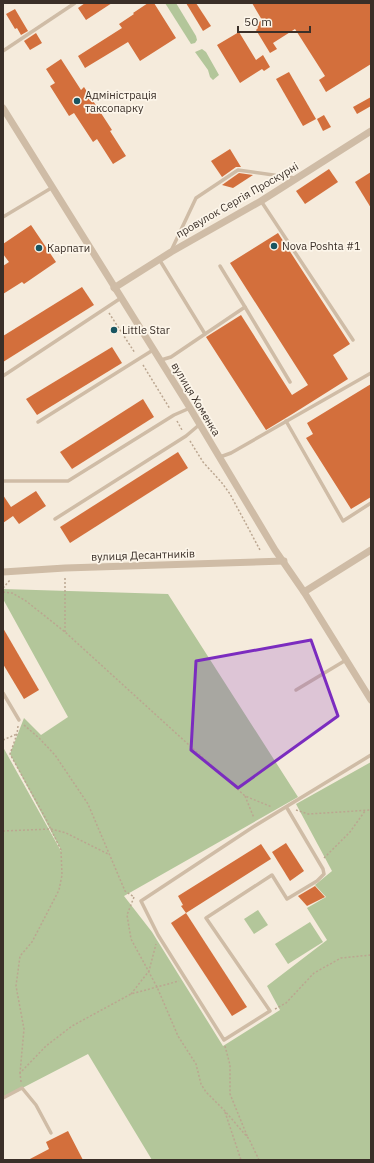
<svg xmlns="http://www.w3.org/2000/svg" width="374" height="1163" font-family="'IBM Plex Sans',sans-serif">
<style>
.green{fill:#b3c69a}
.building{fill:#d36f3c}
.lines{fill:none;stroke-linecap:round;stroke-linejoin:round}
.path{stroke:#bba690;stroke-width:1.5;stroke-dasharray:2 2;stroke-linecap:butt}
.lane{stroke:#cfbca6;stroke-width:3.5}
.street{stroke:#cfbca6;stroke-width:7}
.marked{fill:#7b2cbf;fill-opacity:0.2;stroke:#7b2cbf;stroke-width:3;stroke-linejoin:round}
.poi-dot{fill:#185561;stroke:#fcf5e9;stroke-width:1.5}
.labels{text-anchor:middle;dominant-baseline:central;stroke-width:3.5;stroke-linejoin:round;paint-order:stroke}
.poi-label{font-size:11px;fill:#3a2f28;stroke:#fcf5e9;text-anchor:start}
.street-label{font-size:11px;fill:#3a2f28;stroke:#fcf5e9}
</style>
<rect width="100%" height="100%" fill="#f5ebdc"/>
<g class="green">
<path d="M165 3H176L196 36 197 40 195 43 191 44Z"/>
<path d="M202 49 206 52 219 75 213 80 210 77 208 70 195 52Z"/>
<path d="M3 589 168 594 298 797 124 896 152 932 223 1046 280 1010 267 986 327 940 307 908 326 897 315 885 332 871 296 804 371 762V1160H152L88 1054 3 1098V747L61 851V850L10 754 24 718 41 735 68 717 3 599Z"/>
<path d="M258 910 268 925 254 934 244 919Z"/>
<path d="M310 922 323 942 288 964 275 944Z"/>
</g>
<g class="building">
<path d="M85 3H112L86 20 78 8Z"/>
<path d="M148 3H154L176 38 140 61 128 42 85 68 78 56 122 28 119 24 134 14 133 13Z"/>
<path d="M186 3H196L211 26 203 31Z"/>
<path d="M252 3H371V64L326 92 319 80 325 76 295 29 273 43 277 49 270 53 256 30 258 28 256 24 262 20Z"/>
<path d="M15 9 28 31 21 35 17 28 15 29 6 14Z"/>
<path d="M239 32 256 60 263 55 270 67 264 71 262 69 240 83 217 45Z"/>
<path d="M36 33 42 43 30 50 24 41Z"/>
<path d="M61 59 81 90 84 87 112 130 110 131 126 156 113 164 97 139 93 142 74 113 69 116 50 86 55 83 46 69Z"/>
<path d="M289 72 316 119 303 126 276 79Z"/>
<path d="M371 97V106L357 114 353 107Z"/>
<path d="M324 115 331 127 323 131 317 119Z"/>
<path d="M230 149 241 167H236L222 177 211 161Z"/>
<path d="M329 169 338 182 305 204 296 191Z"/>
<path d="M371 172V208L355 182Z"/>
<path d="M239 173 253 175 233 188 222 185Z"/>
<path d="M31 225 56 262 24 284 22 282 3 294V266L9 262 3 254V244Z"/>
<path d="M278 233 350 344 333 355 348 379 294 413 266 430 206 337 241 315 292 395 308 385 230 263Z"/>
<path d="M82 287 94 305 3 362V336Z"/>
<path d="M112 347 122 363 37 415 26 399Z"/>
<path d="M371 384V497L351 509 306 438 313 434 307 423Z"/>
<path d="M143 399 154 417 72 469 60 452Z"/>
<path d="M178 452 188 468 70 543 60 527Z"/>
<path d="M36 491 46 506 19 524 13 516 3 523V495L11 507Z"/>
<path d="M3 628 39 690 24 699 3 664Z"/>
<path d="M286 843 304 871 290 881 272 852Z"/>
<path d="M261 844 271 859 186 913 181 906 183 905 178 896Z"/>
<path d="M315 886 325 897 307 906 298 896Z"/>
<path d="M186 913 247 1007 232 1016 171 923Z"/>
<path d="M68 1131 83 1160H28L49 1149 46 1142Z"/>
</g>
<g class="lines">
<g class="path">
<path d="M109 313 135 353"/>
<path d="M143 365 170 409"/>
<path d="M177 421 182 430"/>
<path d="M190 441 203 462 222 483 230 494 260 550"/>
<path d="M3 588 10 580"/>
<path d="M3 592 12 593 26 601 65 632 245 796 272 807"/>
<path d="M65 632V576"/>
<path d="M24 725 39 738 55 755 88 804 125 891 134 897"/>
<path d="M18 726 17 734 10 754 46 819 61 850 62 875 59 890 32 942 20 956 16 986 24 1029 20 1073"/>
<path d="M3 740 17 734"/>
<path d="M245 796 254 818"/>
<path d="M296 810 308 814 371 810"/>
<path d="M3 831 51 829 66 833 108 854"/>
<path d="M324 858 350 832 365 811"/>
<path d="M134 897 127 915 131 939 157 987 178 1036 196 1064 201 1084 206 1092 224 1110 249 1139 259 1160"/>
<path d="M131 994 149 971 156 944"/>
<path d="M275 1009 286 1003 314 973 341 958 371 955"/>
<path d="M225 1046 230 1065V1094L248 1138"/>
<path d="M21 1082 20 1073 46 1046 72 1026 131 994 179 981"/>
<path d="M225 1112 241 1160"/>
</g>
<g class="lane">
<path d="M3 51 75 3"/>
<path d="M261 201 353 340"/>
<path d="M3 217 53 187"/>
<path d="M171 251 196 198 238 170 295 178"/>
<path d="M159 259 205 334"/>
<path d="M220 266 245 307"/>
<path d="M161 360 171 357 245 307 290 382"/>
<path d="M3 376 121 298"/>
<path d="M286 421 343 521 371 503"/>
<path d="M38 422 153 350"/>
<path d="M220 457 231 453 371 373"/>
<path d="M3 481H68L174 415 190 408"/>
<path d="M55 519 186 436 199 425"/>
<path d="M296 690 346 660"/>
<path d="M3 693 19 720"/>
<path d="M287 808 323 869 324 874 317 881 287 899 272 875 206 918 270 1011 224 1040 158 935 141 901 253 827 371 755"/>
<path d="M3 1098 22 1088 36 1105 51 1133"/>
</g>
<g class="street">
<path d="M3 108 190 408 275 550 304 592 371 700"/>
<path d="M114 288 171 252 261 201 371 131"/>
<path d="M3 572 65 568 284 561"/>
<path d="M304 592 371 550"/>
</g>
</g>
<path class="marked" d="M311 640 338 716 238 788 191 750 196 661Z"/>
<g class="poi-dot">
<circle cx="77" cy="101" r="4"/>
<circle cx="274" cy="246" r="4"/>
<circle cx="39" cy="248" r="4"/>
<circle cx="114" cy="330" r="4"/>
</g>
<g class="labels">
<g class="poi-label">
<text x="85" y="95">Адміністрація<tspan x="85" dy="13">таксопарку</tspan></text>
<text x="282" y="246">Nova Poshta #1</text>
<text x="47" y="248">Карпати</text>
<text x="122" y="330">Little Star</text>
</g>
<g class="street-label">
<text transform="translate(237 200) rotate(-30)">провулок Сергія Проскурні</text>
<text transform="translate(196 399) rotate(59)">вулиця Хоменка</text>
<text transform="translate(143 555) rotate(-2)">вулиця Десантників</text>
</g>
</g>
<rect width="374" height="1163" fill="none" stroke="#3a2f28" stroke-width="8"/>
<path d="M238 26v6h72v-6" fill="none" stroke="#3a2f28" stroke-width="2"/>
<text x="244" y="26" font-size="12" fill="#3a2f28" stroke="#fcf5e9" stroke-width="3" paint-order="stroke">50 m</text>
</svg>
